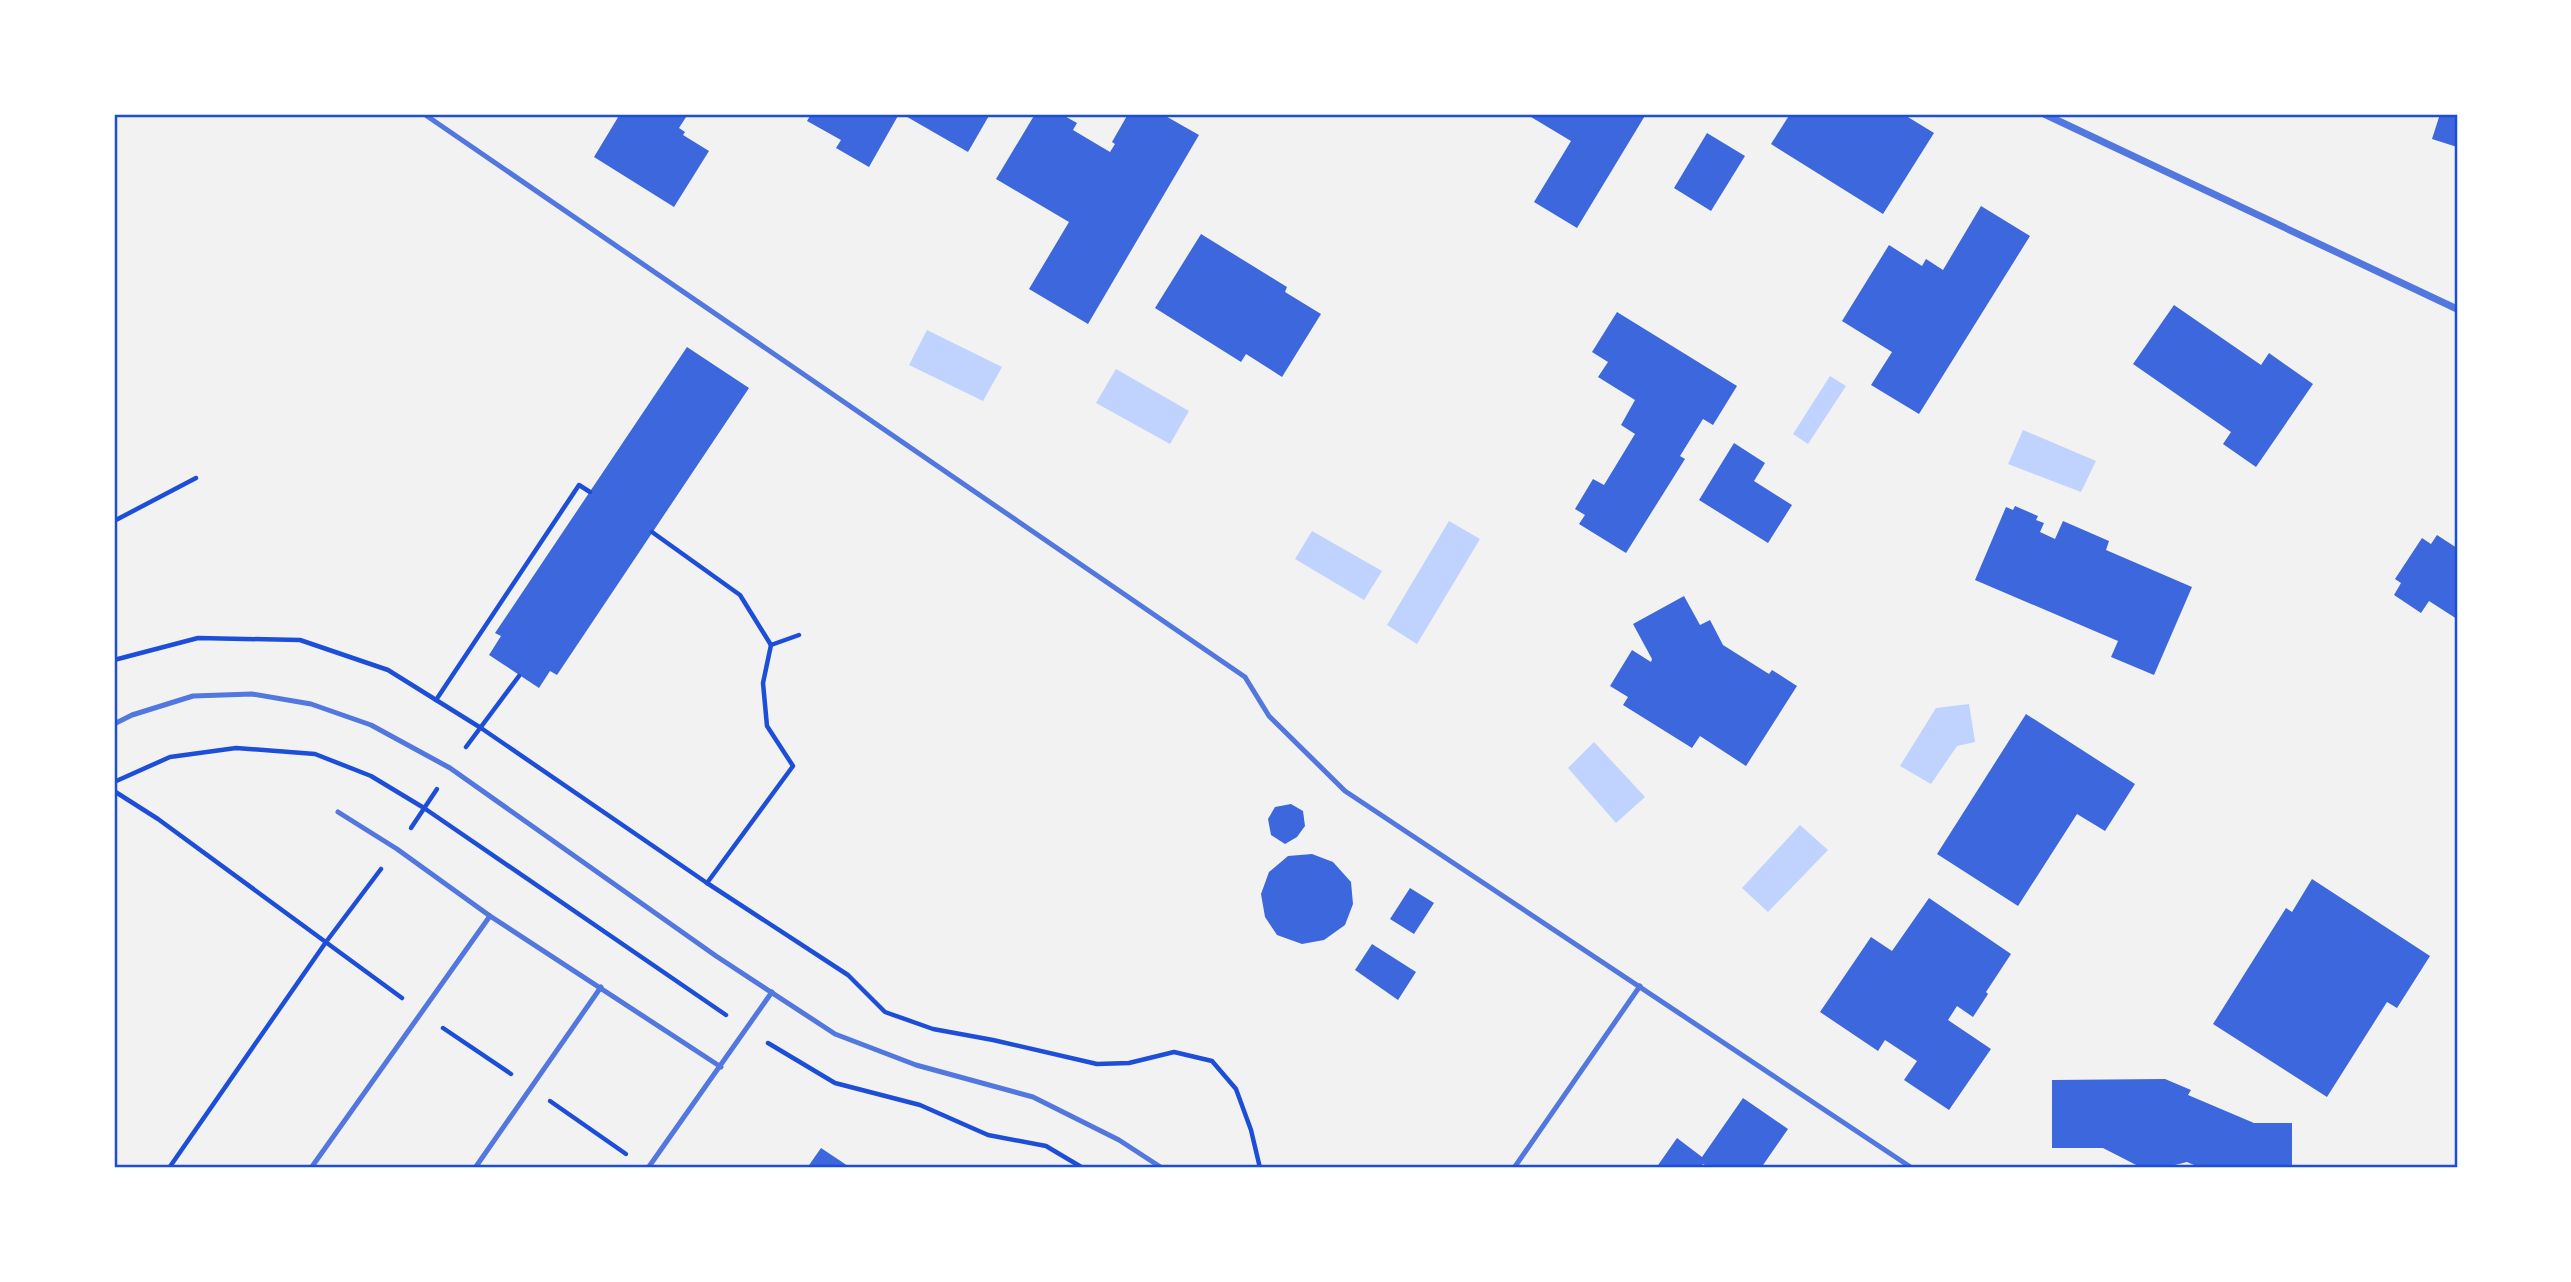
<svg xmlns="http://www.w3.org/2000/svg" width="2571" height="1282" font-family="Cabin,sans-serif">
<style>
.water{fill:#bfd3fe}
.building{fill:#3d67dc}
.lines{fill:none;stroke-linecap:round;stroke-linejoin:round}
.path{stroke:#1d4ed8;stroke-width:4.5}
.service{stroke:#5277de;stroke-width:5}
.minor{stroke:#5277de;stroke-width:7}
.neatline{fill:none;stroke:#1d4ed8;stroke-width:2.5}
</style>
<rect width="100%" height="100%" fill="#f2f2f2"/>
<g class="water">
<path d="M927 330 1002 367 983 401 909 365Z"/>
<path d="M1116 369 1189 411 1170 444 1096 403Z"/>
<path d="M1830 376 1846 386 1808 444 1793 434Z"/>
<path d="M2023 430 2096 461 2081 492 2008 464Z"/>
<path d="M1449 521 1480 539 1417 644 1387 625Z"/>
<path d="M1312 531 1382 571 1364 600 1295 559Z"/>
<path d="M1969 704 1975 742 1957 746 1931 784 1900 766 1936 708Z"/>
<path d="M1594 742 1645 797 1616 823 1568 768Z"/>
<path d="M1800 825 1828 850 1768 912 1742 888Z"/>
</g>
<g class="building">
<path d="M620 114H688L679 128 685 132 683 135 709 151 674 207 594 157Z"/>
<path d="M811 114H899L869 167 836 148 841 140 807 121Z"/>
<path d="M902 114H990L968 152Z"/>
<path d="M1035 114H1061L1077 123 1073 130 1110 152 1115 144 1112 142 1128 114H1162L1199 135 1088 324 1029 289 1069 222 996 179Z"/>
<path d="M1526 114H1646L1577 228 1534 202 1571 141Z"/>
<path d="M1790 114H1903L1934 133 1883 214 1771 144Z"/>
<path d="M2440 114H2457V147L2432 139Z"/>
<path d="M1707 133 1745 156 1711 211 1674 188Z"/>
<path d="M1981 206 2030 236 1919 414 1871 385 1892 352 1842 321 1889 245 1922 266 1926 259 1943 270Z"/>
<path d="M1201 234 1287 287 1285 292 1321 314 1282 377 1246 354 1241 362 1155 308Z"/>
<path d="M2174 305 2261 365 2269 353 2313 384 2256 467 2223 444 2231 432 2133 364Z"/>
<path d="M1617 312 1737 386 1713 425 1703 419 1680 456 1685 459 1626 553 1579 524 1585 515 1575 509 1593 479 1604 485 1635 434 1621 425 1635 400 1598 377 1608 362 1592 352Z"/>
<path d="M687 347 749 388 557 675 550 671 539 688 489 655 501 636 495 633Z"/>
<path d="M1734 443 1765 463 1754 481 1792 505 1768 543 1699 500Z"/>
<path d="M2015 506 2038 516 2036 520 2044 523 2040 532 2055 539 2063 521 2109 541 2106 550 2192 587 2154 675 2111 657 2118 641 1975 580 2006 507 2013 510Z"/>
<path d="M2437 535 2457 548V619L2429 601 2421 613 2394 595 2401 583 2395 579 2422 538 2431 544Z"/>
<path d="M1684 596 1700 625 1710 620 1723 645 1769 674 1772 670 1797 686 1746 766 1700 736 1692 748 1623 705 1628 697 1610 686 1632 650 1651 662 1652 659 1633 624Z"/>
<path d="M2026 714 2135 784 2105 831 2077 814 2018 906 1937 854Z"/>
<path d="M1291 804 1303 811 1305 826 1297 837 1285 844 1271 835 1268 819 1275 807Z"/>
<path d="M1312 854 1333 862 1351 882 1353 904 1345 925 1324 940 1302 944 1277 935 1265 917 1261 894 1269 872 1288 856Z"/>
<path d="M2312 879 2430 956 2397 1008 2387 1002 2327 1097 2213 1024 2286 908 2292 912Z"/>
<path d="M1410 888 1434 903 1414 934 1390 919Z"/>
<path d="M1929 898 2011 954 1986 992 1988 994 1973 1017 1957 1006 1948 1020 1991 1049 1949 1110 1904 1080 1917 1061 1885 1040 1878 1051 1820 1012 1871 937 1892 951Z"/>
<path d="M1372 944 1416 972 1398 1000 1355 970Z"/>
<path d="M2165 1079 2191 1090 2188 1095 2254 1123H2292V1168H2201L2187 1162 2163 1168H2142L2103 1148H2052V1080Z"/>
<path d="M1743 1098 1788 1129 1761 1168H1710L1703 1164 1700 1168H1656L1677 1138 1702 1157Z"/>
<path d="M821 1148 851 1168H807Z"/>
</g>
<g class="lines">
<g class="path">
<path d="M114 521 196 478"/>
<path d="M652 532 740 595 771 645"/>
<path d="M114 660 198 638 300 640 388 670 481 728 707 883 848 975 885 1012 933 1029 993 1040 1097 1064 1129 1063 1174 1052 1212 1061 1236 1089 1251 1130 1260 1168"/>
<path d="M436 700 579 485 590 492"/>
<path d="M466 747 519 676"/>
<path d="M114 782 170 757 236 748 315 754 371 776 424 808 726 1015"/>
<path d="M114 791 158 819 402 998"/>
<path d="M411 828 437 789"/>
<path d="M707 883 793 766 767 726 763 683 771 645 799 635"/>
<path d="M443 1028 511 1074"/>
<path d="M768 1043 835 1083 920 1105 988 1135 1046 1146 1083 1168"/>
<path d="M550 1101 626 1154"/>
<path d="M169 1168 326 942 381 869"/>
</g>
<g class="service">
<path d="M424 114 1245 677 1269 716 1345 791 1912 1168"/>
<path d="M114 724 132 715 193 696 252 694 311 704 371 725 450 768 716 956 835 1034 916 1065 1033 1097 1119 1140 1162 1168"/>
<path d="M338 812 397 849 490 916 721 1067"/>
<path d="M311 1168 490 916"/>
<path d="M475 1168 601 987"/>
<path d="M648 1168 772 992"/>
<path d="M1514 1168 1640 986"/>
</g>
<path class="minor" d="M2044 114 2457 309"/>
</g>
<rect width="2571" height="1282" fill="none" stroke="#ffffff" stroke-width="231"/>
<rect x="116" y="116" width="2340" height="1050" class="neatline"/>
</svg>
